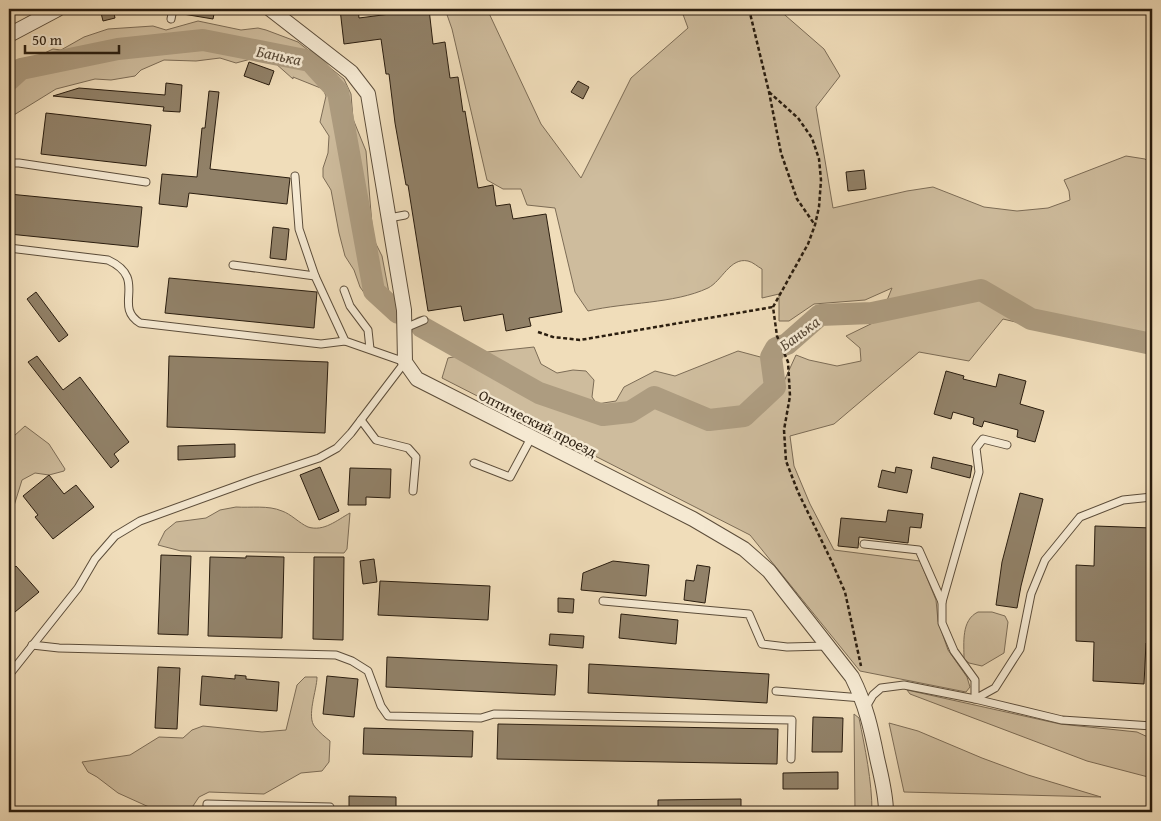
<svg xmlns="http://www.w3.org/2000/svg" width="1161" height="821" font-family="'Gentium Book Plus',serif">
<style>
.green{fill:#cebc9d;stroke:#7c6c56}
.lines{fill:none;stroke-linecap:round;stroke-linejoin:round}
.river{stroke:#ad9c80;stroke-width:22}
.building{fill:#918168;stroke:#2a1d0f}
.lane-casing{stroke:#5c4d3a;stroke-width:9}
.street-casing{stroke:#5c4d3a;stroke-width:16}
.path{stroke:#2a1d0f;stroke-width:2.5;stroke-dasharray:4 2.5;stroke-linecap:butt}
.lane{stroke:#f5e9d2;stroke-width:7}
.street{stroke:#f5e9d2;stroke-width:14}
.labels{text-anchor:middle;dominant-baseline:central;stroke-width:5;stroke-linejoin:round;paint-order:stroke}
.street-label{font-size:15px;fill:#2a1d0f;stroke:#f5e9d2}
.water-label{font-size:16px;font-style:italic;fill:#584937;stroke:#f5e9d2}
</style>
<rect width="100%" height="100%" fill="#f0ddba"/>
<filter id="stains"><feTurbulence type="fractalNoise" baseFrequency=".004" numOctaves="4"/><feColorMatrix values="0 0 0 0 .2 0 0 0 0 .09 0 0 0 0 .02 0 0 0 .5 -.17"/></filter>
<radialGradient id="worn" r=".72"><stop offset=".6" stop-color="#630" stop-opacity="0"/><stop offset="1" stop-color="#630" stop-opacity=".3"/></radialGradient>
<g class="green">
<path d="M445 9H487L541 124 581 178 631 78 688 28 681 9H778L824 49 840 76 816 107 833 208 907 191 933 187 984 207 1017 211 1048 208 1070 200 1069 191 1064 180 1126 156 1145 159 1152 165V348L1112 345 1003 319 969 361 919 352 834 424 790 436 794 466 810 504 834 550 920 561 936 600 938 621 948 650 967 677 970 687 966 692 860 671 750 535 442 378 448 358 469 354 534 347 541 364 557 373 573 370 586 371 594 380 592 397 597 404 616 401 624 387 655 371 675 376 738 351 764 358 780 390 796 355 809 360 837 366 861 361 860 348 846 336 879 320 892 288 865 300 814 304 789 321H779V294L762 298V269C758 267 753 262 748 261 730 257 722 281 708 288 674 304 626 302 588 311L575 292 555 208 527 205 521 189H503L487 180 452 29Z"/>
<path d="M198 21 241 30 258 28 266 30 298 42 344 79 351 94 353 119 366 151 372 225 375 242 382 256 390 298 398 313 370 301 360 287 354 270 345 256 339 233 331 190 323 177V168L328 153 329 136 320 122 326 96 323 89 293 77V79L275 63 259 59H251L236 63 220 58 196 61 164 60 141 70 135 76 111 80 95 79 56 89 9 118V70L53 49 61 50 84 37 108 29 153 26 166 30Z"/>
<path d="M25 426 49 444 65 469 64 471 49 475 35 473 22 480 13 509 9 510V446L14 436Z"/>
<path d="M236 507C251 508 268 505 282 511 291 514 299 523 308 527 324 532 337 520 350 513L347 549 344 553 181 551 158 545 165 531 176 522 206 518 220 510Z"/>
<path d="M978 612H992L1005 616 1008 622 1004 653 982 666 969 663 964 659C964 643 961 620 978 612Z"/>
<path d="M305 677H317C317 690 306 717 315 727 319 732 325 737 330 741L329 762 322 771 301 773 264 794 209 792 199 797 189 812H160L118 793 97 777 88 772 82 762 130 755 159 737 183 738 192 730 203 726 262 732 286 730 297 685Z"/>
<path d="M907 690 1060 724 1137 732 1152 739V778L1087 761 910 694Z"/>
<path d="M854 714 859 718C865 748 872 781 872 812H855Z"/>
<path d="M889 723 918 731 982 758 1028 775 1101 797 904 792Z"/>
</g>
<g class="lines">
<g class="river">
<path d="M9 80 21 69 118 49 203 40 310 61 338 92 374 291 398 313"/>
<path d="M422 327 539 393 603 415 630 412 654 397 709 420 744 416 775 387 771 357 776 348 787 344 820 315 872 313 981 290 1031 319 1147 343 1152 341"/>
</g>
</g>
<g class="building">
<path d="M100 9H113L115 18 103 21Z"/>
<path d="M184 9H215L213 19 183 14Z"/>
<path d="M340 9H358L359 18 429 9 433 44 445 42 450 78 458 77 463 112 465 111 478 188 493 185 496 206 510 204 513 219 546 214 562 312 529 318 531 326 506 331 503 314 464 321 461 306 428 311 408 185H406L395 123 389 74H386L381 39 344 44Z"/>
<path d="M249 62 274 71 269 85 244 76Z"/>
<path d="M578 81 589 87 583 99 571 92Z"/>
<path d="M166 83 182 85 180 112 163 111 164 107 53 96 79 88 165 95Z"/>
<path d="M209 91 219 92 210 169 290 178 287 204 189 193 187 207 159 204 162 174 197 177 202 128H205Z"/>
<path d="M46 113 151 125 146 166 41 154Z"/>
<path d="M864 170 866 189 848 191 846 172Z"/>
<path d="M9 194 142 207 138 247 9 234Z"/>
<path d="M273 227 289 229 286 260 270 258Z"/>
<path d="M169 278 317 292 314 328 165 313Z"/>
<path d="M36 292 68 335 59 342 27 299Z"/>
<path d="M37 356 63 390 80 377 129 442 114 454 119 461 111 468 28 362Z"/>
<path d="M169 356 328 362 325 433 167 427Z"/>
<path d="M946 371 964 376 963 379 996 387 999 374 1026 381 1020 404 1044 411 1035 442 1017 437 1018 430 984 421 982 427 973 424 974 418 953 412 951 419 934 414Z"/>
<path d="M235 444V457L178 460V446Z"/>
<path d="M933 457 972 466 970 478 931 468Z"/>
<path d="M320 467 339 511 319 520 300 475Z"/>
<path d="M896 467 912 470 907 493 878 487 882 470 895 473Z"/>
<path d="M350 468 391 469 390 498 366 497V505H348Z"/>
<path d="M49 475 64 494 76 485 94 507 53 539 35 517 38 515 23 496Z"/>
<path d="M1020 493 1043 499 1021 586 1017 608 996 605 1002 562Z"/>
<path d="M888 510 923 514 921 528 910 527 908 543 859 537 858 548 838 546 841 518 886 522Z"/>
<path d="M1095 526 1152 528V643H1146L1144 684 1093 681 1094 642 1076 641V565L1094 566Z"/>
<path d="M161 555 191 556 188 635 158 634Z"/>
<path d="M246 556 284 557 282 638 208 636 210 557 246 558Z"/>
<path d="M314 557H344L343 640 313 639Z"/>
<path d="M374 559 377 582 363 584 360 561Z"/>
<path d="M613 561 649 565 646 596 581 590 583 573Z"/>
<path d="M697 565 710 567 705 603 684 600 686 580 694 581Z"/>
<path d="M16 566 39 592 15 612 9 605V572Z"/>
<path d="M380 581 490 586 488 620 378 615Z"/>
<path d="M558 598 574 599 573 613 558 612Z"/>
<path d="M621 614 678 620 676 644 619 638Z"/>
<path d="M550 634 584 636 583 648 549 645Z"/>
<path d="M387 657 557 665 555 695 386 687Z"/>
<path d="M589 664 769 674 767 703 588 693Z"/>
<path d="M158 667 180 668 177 729 155 728Z"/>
<path d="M235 675 246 676V679L279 682 277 711 200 705 202 676 235 679Z"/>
<path d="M327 676 358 679 354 717 323 714Z"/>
<path d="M813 717 843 718 842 752H812Z"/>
<path d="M498 724 778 729 777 764 497 759Z"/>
<path d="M364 728 473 731 472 757 363 754Z"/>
<path d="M838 772V789H783V773Z"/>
<path d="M349 796 396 797V812H349Z"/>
<path d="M741 799V812H658V800Z"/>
</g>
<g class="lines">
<defs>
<g id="lane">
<path d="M171 19 173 9"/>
<path d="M9 163H19L146 182"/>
<path d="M389 218 405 215"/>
<path d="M9 248 108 260C149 279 112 306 140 323L321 344 345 341"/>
<path d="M233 265 315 276"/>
<path d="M344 290 350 306 368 330 370 349"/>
<path d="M405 328 424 320"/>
<path d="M361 420 376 440 408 448 416 457 413 491"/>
<path d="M474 463 510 477 531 438"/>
<path d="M864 544 919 550 942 602V623L954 651 975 680V699L995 688 1020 649 1031 594 1045 560 1080 517 1123 500 1152 497"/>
<path d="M603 601 749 614 762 644 787 647 827 646"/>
<path d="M942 602 979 472 976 448 983 439 1007 445"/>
<path d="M32 645 59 648 336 655 352 661 368 671 381 706 388 716 481 718 494 714 792 720 791 759"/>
<path d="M9 675 78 588 95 559 115 536 140 521 253 480 319 458 337 448 351 433 405 362 345 341 315 276 299 229 295 176"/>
<path d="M776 691 862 698"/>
<path d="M866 707 873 695 881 688 904 685 975 699 1062 720 1152 726"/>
<path d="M207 812V804L330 807"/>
</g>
<g id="street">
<path d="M270 9 351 72 368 94 404 310 405 362 417 379 693 519 744 549 769 571 852 677C866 705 871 728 877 758 881 776 886 794 886 812"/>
<path d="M9 35 58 9"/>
</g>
</defs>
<use href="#lane" class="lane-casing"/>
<use href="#street" class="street-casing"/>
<g class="path">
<path d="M749 9 769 92 781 153 797 199 815 225"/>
<path d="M769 92 798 118 812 138 819 159 821 180 819 207 815 225 808 244 773 307 777 336 788 362 790 396 784 430 786 461 798 492 831 560 845 592 861 666"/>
<path d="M538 332 553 337 580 340 773 307"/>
</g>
<use href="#lane" class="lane"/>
<use href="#street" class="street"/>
</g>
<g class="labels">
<g class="street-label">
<text transform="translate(538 423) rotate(27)">Оптический проезд</text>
</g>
<g class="water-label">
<text transform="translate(279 55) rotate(12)">Банька</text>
<text transform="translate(799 333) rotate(-37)">Банька</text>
</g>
</g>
<rect width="1161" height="821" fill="none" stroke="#f0ddba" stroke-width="30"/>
<rect x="10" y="10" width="1141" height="801" fill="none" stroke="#2a1d0f" stroke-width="2.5"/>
<rect x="15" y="15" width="1131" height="791" fill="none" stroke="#2a1d0f"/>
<path d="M25 45v8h94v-8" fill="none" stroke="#2a1d0f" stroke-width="2.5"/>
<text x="32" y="45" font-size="15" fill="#2a1d0f" stroke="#f5e9d2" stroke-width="4" paint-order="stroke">50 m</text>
<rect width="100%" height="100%" filter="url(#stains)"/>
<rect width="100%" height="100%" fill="url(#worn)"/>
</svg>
